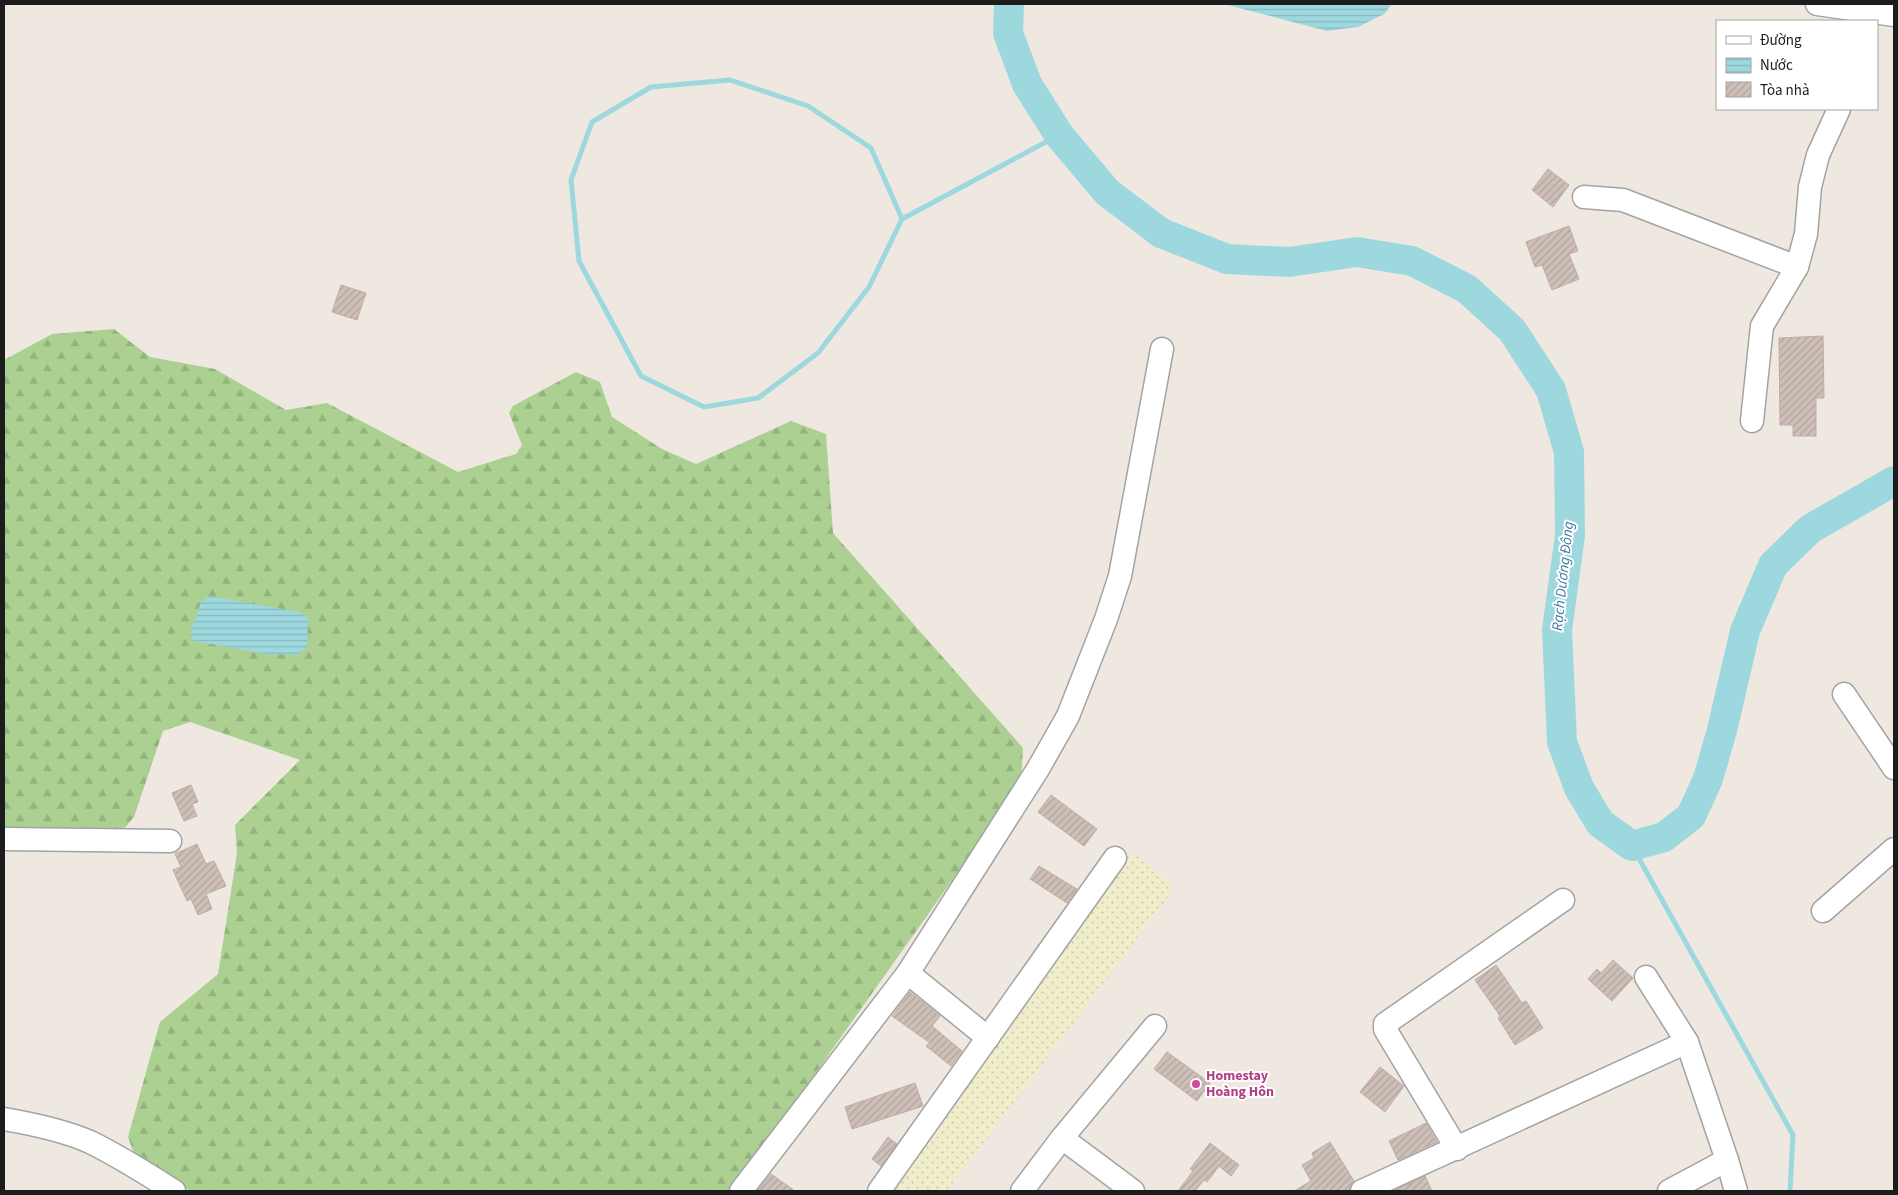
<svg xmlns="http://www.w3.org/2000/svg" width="1898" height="1195" font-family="'Source Sans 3',sans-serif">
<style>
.farmland{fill:url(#farmland-dots)}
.forest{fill:url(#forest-firs)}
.water{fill:url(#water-rules)}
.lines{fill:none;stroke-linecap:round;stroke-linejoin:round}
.stream{stroke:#9dd8df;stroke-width:5}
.river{stroke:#9dd8df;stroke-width:30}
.building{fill:url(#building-hatch);stroke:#c0aca2}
.minor-casing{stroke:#a3a3a3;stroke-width:25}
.minor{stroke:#fff;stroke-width:22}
.hotel-dot{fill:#d1479c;stroke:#fff;stroke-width:2}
.labels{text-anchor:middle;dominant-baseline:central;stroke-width:4;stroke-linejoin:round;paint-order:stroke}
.hotel-label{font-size:14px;font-weight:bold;fill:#b23c85;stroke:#fff;text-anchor:start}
.water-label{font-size:15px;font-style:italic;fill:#3e7aa1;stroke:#fff}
</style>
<defs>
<pattern id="farmland-dots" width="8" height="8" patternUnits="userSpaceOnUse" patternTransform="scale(1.25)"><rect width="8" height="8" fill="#efedca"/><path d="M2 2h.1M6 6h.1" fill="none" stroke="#cccbad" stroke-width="1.8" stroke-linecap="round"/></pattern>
<pattern id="forest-firs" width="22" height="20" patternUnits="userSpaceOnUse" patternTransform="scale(1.25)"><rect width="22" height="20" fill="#acd092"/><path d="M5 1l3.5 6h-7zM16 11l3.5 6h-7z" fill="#93b27d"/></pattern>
<pattern id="water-rules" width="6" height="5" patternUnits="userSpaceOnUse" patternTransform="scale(1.25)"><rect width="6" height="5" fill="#9dd8df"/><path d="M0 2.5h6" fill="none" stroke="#87b9bf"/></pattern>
<pattern id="building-hatch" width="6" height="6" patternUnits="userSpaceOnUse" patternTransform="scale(1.25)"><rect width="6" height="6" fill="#cec0b9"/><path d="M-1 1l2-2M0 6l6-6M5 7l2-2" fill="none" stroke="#b0a49e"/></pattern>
</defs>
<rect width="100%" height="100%" fill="#eee8e0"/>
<path class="farmland" d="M1134 853 1169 882 1172 892 947 1191H886L1125 854Z"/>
<path class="forest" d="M114 329 150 357 215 369 286 410 327 403 458 472 516 454 522 445 509 413 513 406 576 372 600 382 612 417 662 449 696 464 791 421 826 434 833 533 1023 748 1021 783 732 1191H190L136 1159 128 1137 160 1022 218 974 237 853 235 825 300 760 190 722 163 731 134 817 123 830 4 834V360L52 334Z"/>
<g class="water">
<path d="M1224 4H1392L1384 14 1358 27 1327 31Z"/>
<path d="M210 596 299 612 308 618 307 647 297 655 267 654 194 641 190 634 201 602Z"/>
</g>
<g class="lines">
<g class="stream">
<path d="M902 219 871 148 808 106 730 80 651 87 592 122 571 180 579 261 641 376 704 407 758 398 818 353 869 287 902 219 1059 135"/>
<path d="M1632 846 1793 1135 1790 1191"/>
</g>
<path class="river" d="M1009 4 1008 33 1027 84 1059 135 1107 192 1161 233 1227 259 1289 262 1357 252 1412 261 1467 289 1512 330 1551 390 1569 452 1570 535 1557 630 1562 742 1579 788 1600 823 1632 846 1664 837 1691 816 1708 779 1722 730 1745 631 1773 565 1810 529 1894 481"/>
</g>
<g class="building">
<path d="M1548 169 1569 185 1553 207 1532 190Z"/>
<path d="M1569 226 1578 251 1569 254 1579 279 1552 290 1542 265 1535 267 1526 242Z"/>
<path d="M341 285 366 293 357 320 332 312Z"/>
<path d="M1823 336 1824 398H1816V436H1793V425H1780L1779 338Z"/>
<path d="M191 785 198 802 192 804 197 816 184 821 172 793Z"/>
<path d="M1051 795 1097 829 1084 846 1038 812Z"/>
<path d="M197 844 206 864 214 861 226 886 206 894 212 909 198 915 191 899 187 901 173 870 181 867 175 854Z"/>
<path d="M1039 866 1077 889 1067 903 1030 879Z"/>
<path d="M1613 960 1633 978 1612 1001 1588 979 1597 969 1601 973Z"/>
<path d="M1496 965 1522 1003 1526 1001 1543 1028 1515 1045 1498 1018 1500 1016 1475 980Z"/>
<path d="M910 992 940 1016 932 1026 962 1051 951 1066 926 1046 930 1043 892 1016Z"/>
<path d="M1167 1052 1210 1083 1197 1101 1154 1069Z"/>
<path d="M1380 1067 1404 1086 1385 1112 1360 1092Z"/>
<path d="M915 1083 923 1106 852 1129 845 1107Z"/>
<path d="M1426 1123 1437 1142 1398 1160 1389 1141Z"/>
<path d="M888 1137 897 1144 881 1166 872 1159Z"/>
<path d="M1330 1142 1354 1181 1351 1184 1349 1191H1294L1311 1181 1302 1165 1314 1158 1312 1153Z"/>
<path d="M1210 1143 1239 1165 1231 1176 1219 1166 1207 1182 1204 1180 1195 1191H1178L1193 1171 1190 1169Z"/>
<path d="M771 1174 795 1191H757Z"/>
<path d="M1425 1176 1432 1191H1393Z"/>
</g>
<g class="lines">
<defs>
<g id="minor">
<path d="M1817 4 1894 15"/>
<path d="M1584 197 1623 200 1797 267"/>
<path d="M1752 421 1762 326 1797 267 1806 234 1810 187 1818 155 1839 109"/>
<path d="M1844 694 1894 768"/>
<path d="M4 839 170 841"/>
<path d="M1823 911 1894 849"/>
<path d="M908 973 988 1038"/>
<path d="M1646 977 1687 1042"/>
<path d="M4 1119C33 1124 63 1130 90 1142 119 1156 147 1174 174 1191"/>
<path d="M1062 1138 1155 1026"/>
<path d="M1457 1149 1385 1029V1024L1563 900"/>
<path d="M741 1191 908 973 1038 769 1068 716 1106 619 1120 576 1162 349"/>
<path d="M879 1191 1115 858"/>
<path d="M1022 1191 1062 1138 1133 1191"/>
<path d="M1362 1191 1687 1042 1727 1160 1736 1191"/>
<path d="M1669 1191 1727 1160"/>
</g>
</defs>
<use href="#minor" class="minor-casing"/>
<use href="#minor" class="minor"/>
</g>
<circle class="hotel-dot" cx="1196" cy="1084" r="5"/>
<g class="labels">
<g class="hotel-label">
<text x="1206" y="1076">Homestay<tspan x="1206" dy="16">Hoàng Hôn</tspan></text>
</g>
<g class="water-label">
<text transform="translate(1563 576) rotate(-84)">Rạch Dương Đông</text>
</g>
</g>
<rect width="1898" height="1195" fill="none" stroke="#1c1c1c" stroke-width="10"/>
<rect x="1716" y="20" width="162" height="90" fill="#ffffff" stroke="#a4a4a4"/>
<rect x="1726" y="36" width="25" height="8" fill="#ffffff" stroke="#a4a4a4"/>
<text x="1760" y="45" font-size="15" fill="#1c1c1c">Đường</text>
<rect x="1726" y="58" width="25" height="15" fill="url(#water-rules)" stroke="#a4a4a4"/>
<text x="1760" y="70" font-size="15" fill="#1c1c1c">Nước</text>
<rect x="1726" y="82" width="25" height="15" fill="url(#building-hatch)" stroke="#a4a4a4"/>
<text x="1760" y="95" font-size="15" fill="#1c1c1c">Tòa nhà</text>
</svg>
